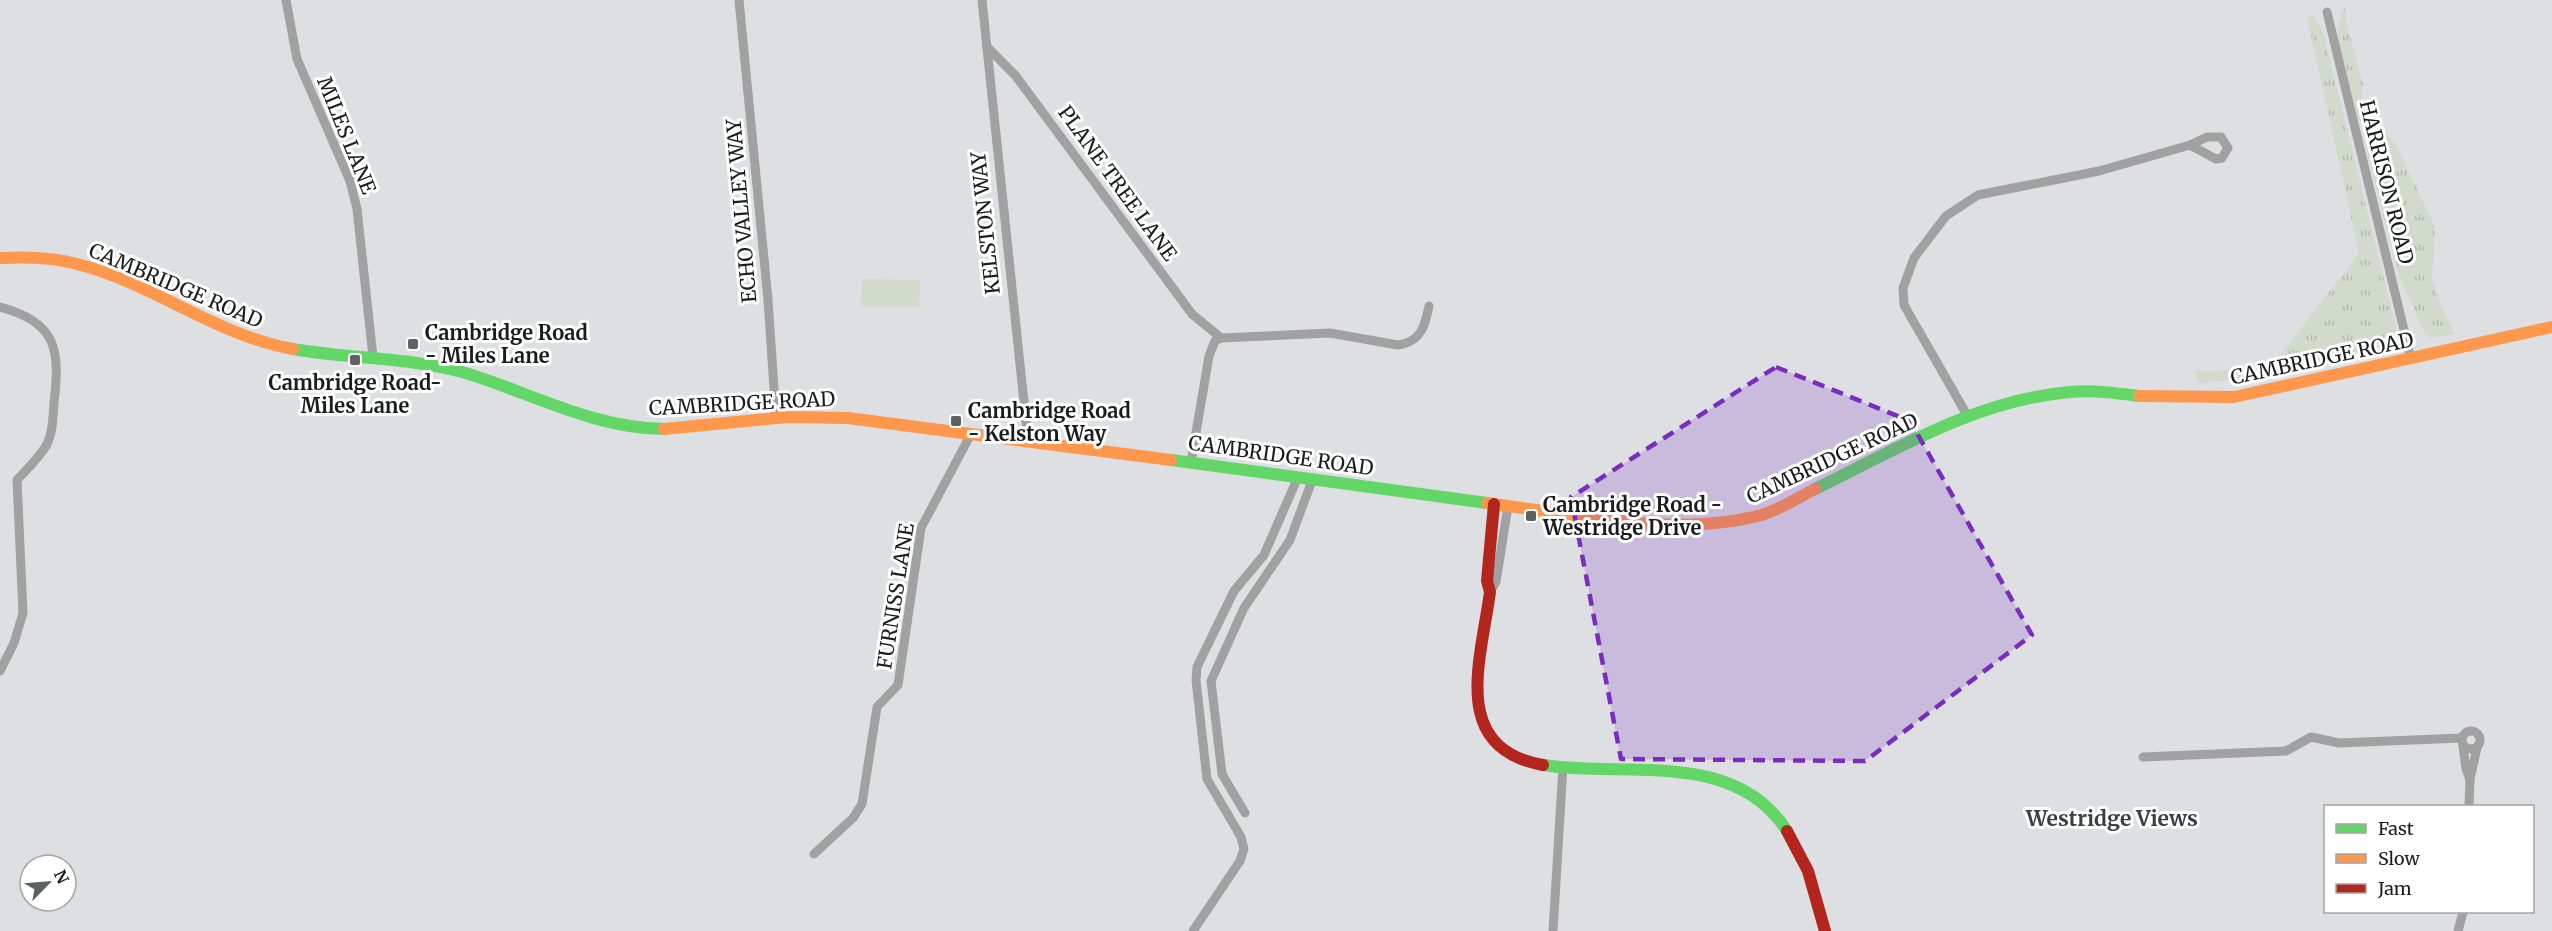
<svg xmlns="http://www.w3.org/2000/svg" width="2552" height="931" font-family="Merriweather,serif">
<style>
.grass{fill:url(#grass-tufts)}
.garden{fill:#d2dacc}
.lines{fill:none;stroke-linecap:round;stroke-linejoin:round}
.street{stroke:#a1a1a2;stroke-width:9}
.fast{stroke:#63d668;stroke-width:12}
.slow{stroke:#ff974d;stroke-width:12}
.jam{stroke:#b3261e;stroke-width:12}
.marked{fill:#7b2cbf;fill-opacity:0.2;stroke:#7b2cbf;stroke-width:4.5;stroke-dasharray:12 8;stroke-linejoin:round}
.poi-dot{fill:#5e6062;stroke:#fff;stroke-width:2}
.labels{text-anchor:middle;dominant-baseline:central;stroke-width:6;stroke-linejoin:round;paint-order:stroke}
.street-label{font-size:20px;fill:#1a1b1d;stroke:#fff}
.poi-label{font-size:20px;font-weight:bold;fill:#1a1b1d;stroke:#fff;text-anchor:start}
.neighbourhood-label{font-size:21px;font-weight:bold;fill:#3c3e44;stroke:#fff}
</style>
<defs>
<pattern id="grass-tufts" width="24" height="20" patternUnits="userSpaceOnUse" patternTransform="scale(1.5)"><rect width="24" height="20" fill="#d2dacc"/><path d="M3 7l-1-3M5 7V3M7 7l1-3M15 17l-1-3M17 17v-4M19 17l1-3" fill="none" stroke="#b4baaf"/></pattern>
</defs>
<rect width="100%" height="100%" fill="#dddfe3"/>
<g class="grass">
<path d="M2345 6 2346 22 2363 83 2359 122 2337 36 2338 24Z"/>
<path d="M2313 16 2323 32 2398 336 2393 337 2388 348 2380 351 2269 375 2200 383 2194 371 2270 369 2359 253 2307 17Z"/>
<path d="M2381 126 2397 147 2435 227 2432 278 2441 307 2455 334 2431 338 2425 334 2397 271 2366 147Z"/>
</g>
<path class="garden" d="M862 279 920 280 919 307 861 306Z"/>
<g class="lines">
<g class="street">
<path d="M286 0 297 59 350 181 357 209 373 357"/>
<path d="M739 0 768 300 776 418"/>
<path d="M982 0 1028 441"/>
<path d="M2327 12 2411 359"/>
<path d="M987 47 1015 75 1192 314 1221 338"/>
<path d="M0 307C58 322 60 351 54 403 53 416 53 432 47 444 40 457 27 469 17 480L23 613 14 643 0 671"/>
<path d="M1967 415 1904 305 1903 288 1914 258 1946 216 1978 195 2099 171 2190 145 2207 137H2221L2228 148 2222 158 2216 159 2190 145"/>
<path d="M1191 462 1209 356 1215 341 1221 338 1330 333 1398 345C1421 342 1425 326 1429 306"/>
<path d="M1490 592 1496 582 1508 506"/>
<circle cx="2471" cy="740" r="9"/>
<path d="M2463 746 2466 769 2470 779"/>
<path d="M2143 757 2286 751 2311 737 2339 743 2462 738"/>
<path d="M2469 806 2470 779 2477 748"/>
<path d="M1245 813 1222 774 1211 681 1244 608 1290 540 1313 478"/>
<path d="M814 854 853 818 862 804 877 707 898 685 921 528 971 434"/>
<path d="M1193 931 1240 861 1244 849 1241 837 1207 779 1196 680 1197 667 1234 591 1264 555 1298 477"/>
<path d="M1553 931 1563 766"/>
<path d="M2458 931 2463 912"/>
</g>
<g class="fast">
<path d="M293 349C349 359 407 357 462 372 530 392 591 428 664 429"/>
<path d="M1171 460 1487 503"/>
<path d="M1815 489C1897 449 1977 400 2070 392 2093 390 2116 393 2139 396"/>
<path d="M1543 765C1624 778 1734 748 1787 831"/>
</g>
<g class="slow">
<path d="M0 258C25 257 48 257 73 263 150 281 214 335 293 349"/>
<path d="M2139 396 2234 397 2552 327"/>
<path d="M664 429 786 417 848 418 1171 460"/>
<path d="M1487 503C1572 514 1678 538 1761 515 1779 510 1797 498 1815 489"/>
</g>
<g class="jam">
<path d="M1494 504 1487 581 1490 592C1481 660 1449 748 1543 765"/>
<path d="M1787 831 1808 871 1825 931"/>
</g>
</g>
<path class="marked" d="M1776 367 1910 421 2032 635 1865 761 1621 759 1571 497Z"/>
<g class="poi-dot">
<rect x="407" y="338" width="12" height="12" rx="3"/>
<rect x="349" y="354" width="12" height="12" rx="3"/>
<rect x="950" y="415" width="12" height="12" rx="3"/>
<rect x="1525" y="510" width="12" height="12" rx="3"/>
</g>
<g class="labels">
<g class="street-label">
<text transform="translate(347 135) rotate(68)">MILES LANE</text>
<text transform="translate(2387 182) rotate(76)">HARRISON ROAD</text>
<text transform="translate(1118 183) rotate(54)">PLANE TREE LANE</text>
<text transform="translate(741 211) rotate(-95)">ECHO VALLEY WAY</text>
<text transform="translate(985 223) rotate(-96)">KELSTON WAY</text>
<text transform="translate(176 285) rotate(23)">CAMBRIDGE ROAD</text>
<text transform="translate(2322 358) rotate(-12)">CAMBRIDGE ROAD</text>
<text transform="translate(742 403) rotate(-3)">CAMBRIDGE ROAD</text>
<text transform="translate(1281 455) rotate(8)">CAMBRIDGE ROAD</text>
<text transform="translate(1832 458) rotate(-25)">CAMBRIDGE ROAD</text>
<text transform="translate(895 596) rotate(-81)">FURNISS LANE</text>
</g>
<g class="poi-label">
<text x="425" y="332">Cambridge Road<tspan x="425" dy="23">- Miles Lane</tspan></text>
<text x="355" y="382" text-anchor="middle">Cambridge Road-<tspan x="355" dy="23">Miles Lane</tspan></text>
<text x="968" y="410">Cambridge Road<tspan x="968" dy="23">- Kelston Way</tspan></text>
<text x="1543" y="504">Cambridge Road -<tspan x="1543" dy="23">Westridge Drive</tspan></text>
</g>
<g class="neighbourhood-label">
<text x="2112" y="818">Westridge Views</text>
</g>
</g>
<rect x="2324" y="805" width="210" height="108" fill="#ffffff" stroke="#a3a4a5" stroke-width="1.5"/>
<rect x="2336" y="824" width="30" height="9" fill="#63d668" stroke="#a3a4a5" stroke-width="1.5"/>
<text x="2378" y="835" font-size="18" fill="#1a1b1d">Fast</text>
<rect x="2336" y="854" width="30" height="9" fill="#ff974d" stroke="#a3a4a5" stroke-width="1.5"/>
<text x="2378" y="865" font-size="18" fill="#1a1b1d">Slow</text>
<rect x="2336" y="884" width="30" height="9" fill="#b3261e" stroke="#a3a4a5" stroke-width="1.5"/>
<text x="2378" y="895" font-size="18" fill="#1a1b1d">Jam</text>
<g transform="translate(48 883) rotate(65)"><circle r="28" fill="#ffffff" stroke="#a3a4a5" stroke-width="1.5"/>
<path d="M0-4.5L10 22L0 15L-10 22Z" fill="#5e6062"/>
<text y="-9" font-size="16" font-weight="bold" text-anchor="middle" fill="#1a1b1d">N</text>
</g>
</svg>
